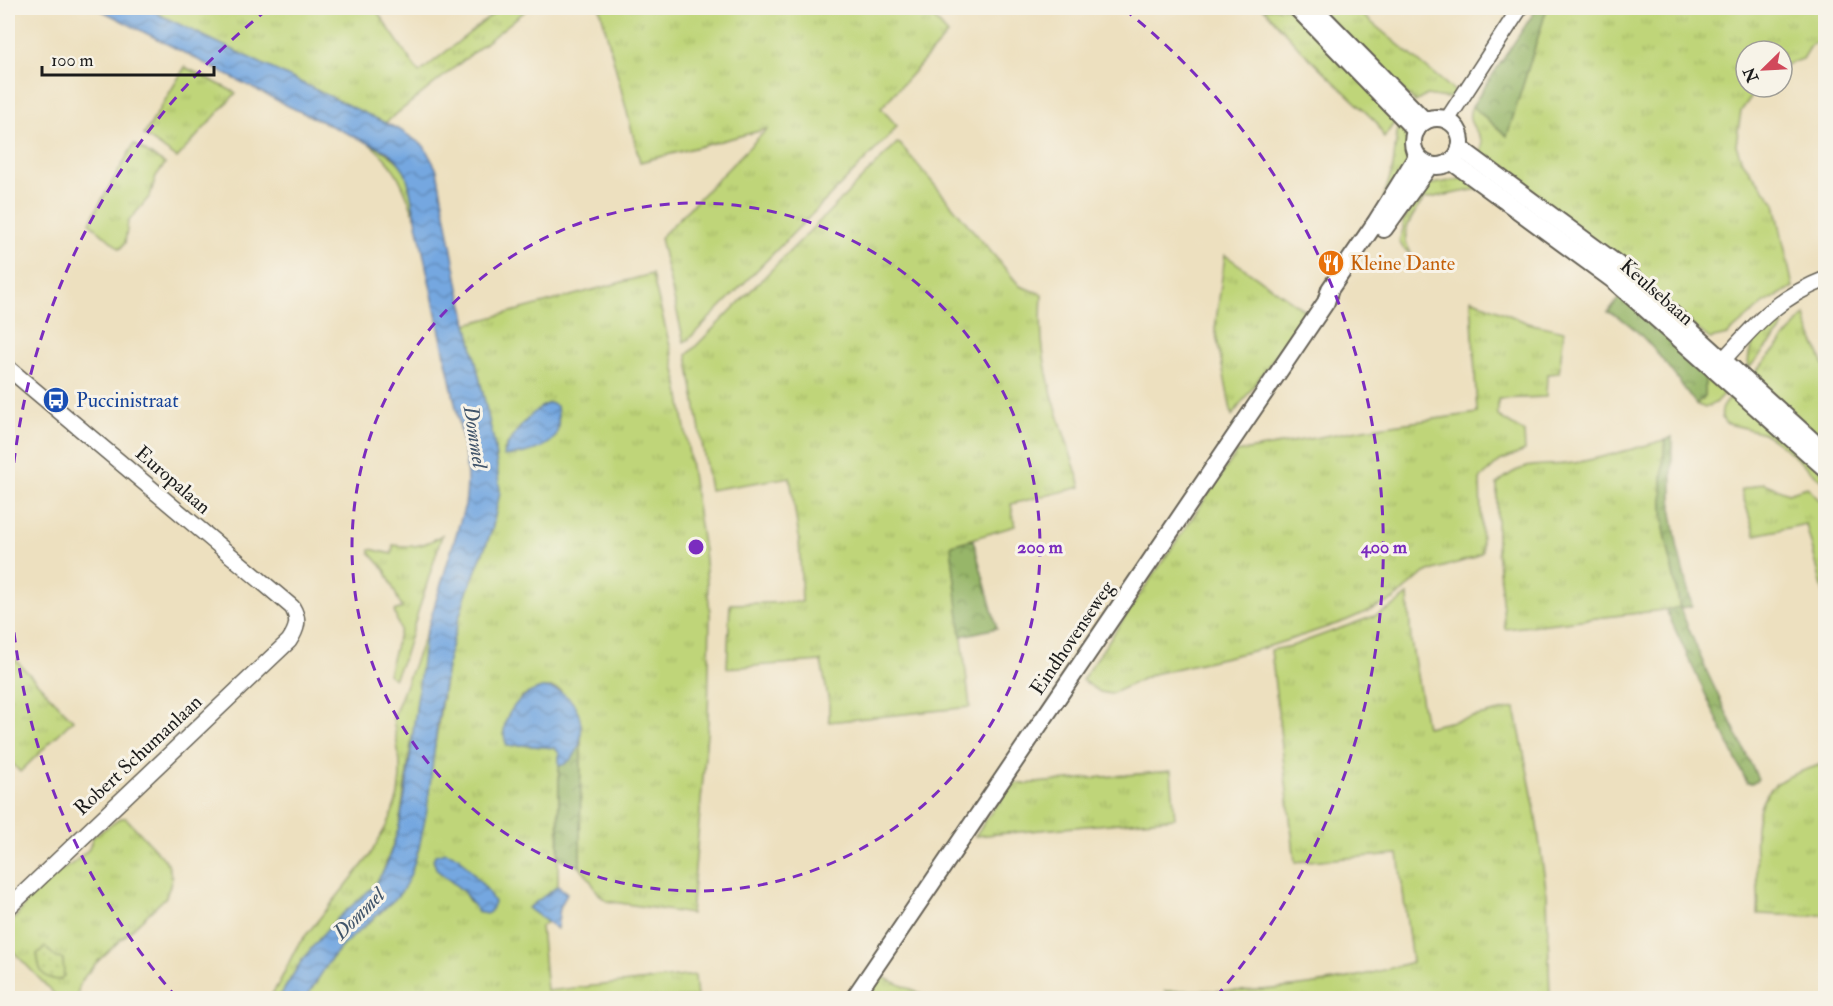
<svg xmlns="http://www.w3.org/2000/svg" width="1833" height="1006" font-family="'IM FELL Double Pica',serif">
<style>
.grass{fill:url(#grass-tufts);stroke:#6e784a;stroke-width:1.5;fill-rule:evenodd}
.forest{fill:url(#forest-crowns);stroke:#5a6942;stroke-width:1.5}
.park{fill:url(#park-dots);stroke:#6e784a;stroke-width:1.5}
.water{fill:url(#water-waves);stroke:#48627e;stroke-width:1.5}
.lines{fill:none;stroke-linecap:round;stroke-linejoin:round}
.tertiary-casing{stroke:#656155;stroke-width:18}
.secondary-casing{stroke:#656155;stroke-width:20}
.tertiary{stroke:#fff;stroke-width:15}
.secondary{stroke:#fff;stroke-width:16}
.ring{fill:none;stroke:#7b2cbf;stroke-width:3;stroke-dasharray:10 8}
.labels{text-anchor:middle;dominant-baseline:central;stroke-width:6;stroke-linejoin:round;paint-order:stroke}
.food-label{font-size:20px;fill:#c56008;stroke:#f7f3e8;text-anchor:start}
.street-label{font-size:20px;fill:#1c1c1c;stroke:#f7f3e8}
.transit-label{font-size:20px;fill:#164399;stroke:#f7f3e8;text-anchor:start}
.water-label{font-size:21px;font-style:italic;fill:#40546a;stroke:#f7f3e8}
.centre{fill:#7b2cbf;stroke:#f7f3e8;stroke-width:3}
.ring-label{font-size:18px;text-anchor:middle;font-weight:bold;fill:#7b2cbf;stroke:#f7f3e8;stroke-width:6;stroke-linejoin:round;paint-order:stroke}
</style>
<defs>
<pattern id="grass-tufts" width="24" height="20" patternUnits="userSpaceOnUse" patternTransform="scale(1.5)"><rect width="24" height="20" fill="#bfd579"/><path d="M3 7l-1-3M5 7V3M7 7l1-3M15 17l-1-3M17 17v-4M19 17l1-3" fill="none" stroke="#a4b668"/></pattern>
<pattern id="forest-crowns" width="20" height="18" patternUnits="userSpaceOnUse" patternTransform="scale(1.5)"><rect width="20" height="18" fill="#97b669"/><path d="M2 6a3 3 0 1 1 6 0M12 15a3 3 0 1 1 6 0" fill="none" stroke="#7a9356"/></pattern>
<pattern id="park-dots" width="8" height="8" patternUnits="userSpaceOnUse" patternTransform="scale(1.5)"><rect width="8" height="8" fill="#bfd579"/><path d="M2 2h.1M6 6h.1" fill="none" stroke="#a4b668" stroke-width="1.8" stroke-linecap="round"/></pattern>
<pattern id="water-waves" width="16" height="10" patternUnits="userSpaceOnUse" patternTransform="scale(1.5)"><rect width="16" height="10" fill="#75a7e0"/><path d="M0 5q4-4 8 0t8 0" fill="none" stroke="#5f87b5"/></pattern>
</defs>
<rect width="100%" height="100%" fill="#f7f3e8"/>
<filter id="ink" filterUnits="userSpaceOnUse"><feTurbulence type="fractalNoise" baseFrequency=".0167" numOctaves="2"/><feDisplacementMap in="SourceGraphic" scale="12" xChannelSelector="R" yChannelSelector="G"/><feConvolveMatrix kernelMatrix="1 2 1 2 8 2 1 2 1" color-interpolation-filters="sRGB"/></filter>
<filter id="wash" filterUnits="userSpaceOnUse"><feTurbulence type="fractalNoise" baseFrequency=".008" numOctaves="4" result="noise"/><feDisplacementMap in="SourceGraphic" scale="24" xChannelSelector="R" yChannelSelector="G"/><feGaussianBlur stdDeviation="1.35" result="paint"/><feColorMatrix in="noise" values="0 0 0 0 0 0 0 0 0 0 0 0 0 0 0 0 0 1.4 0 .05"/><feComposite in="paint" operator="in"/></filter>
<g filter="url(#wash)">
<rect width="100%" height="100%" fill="#ede0bf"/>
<g class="grass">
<path d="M150 8H375L419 73 501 8H529L385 123 160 15Z"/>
<path d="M600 8H925L948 34 881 108 897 126 890 135 689 339 684 342 660 238 767 129 640 162Z"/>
<path d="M1263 8H1293L1398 117 1384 138 1377 123 1301 50Z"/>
<path d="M1317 8H1354L1457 93 1454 97 1445 98 1427 95 1415 102Z"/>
<path d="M1547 8H1825V38L1812 44 1803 59 1782 66V51H1746V87H1758L1741 111 1736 145 1742 161 1775 203 1793 287 1763 304 1727 335 1710 339 1479 157C1492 133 1461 129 1472 106L1507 136Z"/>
<path d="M185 67 236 93 177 158 144 135Z"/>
<path d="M1402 123C1408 136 1406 148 1412 160L1383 200 1393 167 1397 132Z"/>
<path d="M367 142C411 164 407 171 415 217 402 183 397 165 367 142Z"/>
<path d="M897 143 900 144 1020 286 1042 294C1041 310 1041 325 1042 340 1046 390 1067 439 1081 487L1011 504 1015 526 951 545 970 707 829 722V703L821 661 727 668 730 604 802 602 799 538 790 477 710 490 687 355Z"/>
<path d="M134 144 165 164 156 176 150 196 128 222 125 243 120 249 90 223 96 210Z"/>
<path d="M1462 178 1484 188 1424 199C1411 219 1397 232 1412 255L1403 248 1399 241 1403 229V221L1427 185 1456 180Z"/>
<path d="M1225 255 1307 312 1232 416 1215 329Z"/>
<path d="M652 274 673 358 679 390 704 551 710 613 708 722 691 914 607 901C597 897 591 877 580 867L581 724 560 690 552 688H542L522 696 505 723 504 733 507 746 521 745 555 748 559 753 558 886 528 908 547 922 541 926 547 991 695 975 697 998H306L324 968 342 946 381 912 402 891 419 848 449 654 465 597 492 530 500 492 494 442 467 324ZM550 403 558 422 556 436 504 451C510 437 536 406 550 403ZM435 855 459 857 487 890 493 902 471 904 463 891 437 870 433 860Z"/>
<path d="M1471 299 1528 323 1564 331 1559 373 1547 374 1546 397 1498 399V416L1524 432 1525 451 1500 461 1480 479 1482 552 1473 558 1424 573 1393 600 1345 621 1304 635 1257 650 1153 674 1111 694 1100 692 1082 680 1237 452 1364 429 1477 413Z"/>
<path d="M1780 312 1783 324 1780 332 1749 368C1744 347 1765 325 1780 312Z"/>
<path d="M1805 315 1807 324 1825 368V442L1753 375Z"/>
<path d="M1705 368 1728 389 1715 403 1705 408 1696 404 1705 396Z"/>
<path d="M1734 394 1825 474V483L1780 444 1764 433 1725 423C1716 411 1726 403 1734 394Z"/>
<path d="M1665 440 1662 482 1664 528 1680 608 1505 629 1497 550V484C1526 457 1546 469 1580 462 1609 456 1636 448 1665 440Z"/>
<path d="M1763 483 1788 493 1807 487 1825 506V598L1806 524 1755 535 1741 490Z"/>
<path d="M442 535 404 657 394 679 388 674 400 630 394 611 402 608 385 570 370 553V549L392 554 393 545C413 548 425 546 442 535Z"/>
<path d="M1408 595 1411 641 1426 727 1515 708 1534 804 1547 895 1550 998H1170L1165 991C1190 990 1214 991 1239 991 1298 989 1356 979 1412 962L1398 854 1295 862 1271 650 1292 646 1377 615 1388 610Z"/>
<path d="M428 627 399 827 383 872 373 887 337 919 320 938 302 960 279 998H269C283 981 286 965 298 945L369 857 390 819 398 795 400 777V763L393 718Z"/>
<path d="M8 652 73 720 20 772 8 759Z"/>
<path d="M1825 763V914L1812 916 1758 914C1762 874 1739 805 1782 780 1795 772 1812 768 1825 763Z"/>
<path d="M1171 771 1175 818 975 836 1011 783 1024 784Z"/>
<path d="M121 818H126L168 863 172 879 166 897 97 962 85 976 79 986 77 998H58L8 946V927L22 909 27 900 55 874 72 864 89 849 93 837Z"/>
<path d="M880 976 929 997 933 998H864Z"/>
</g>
<g class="forest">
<path d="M1537 8H1547L1507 136 1472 106Z"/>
<path d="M1622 294 1705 368V396L1696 404C1675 377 1639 322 1608 312Z"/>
<path d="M1672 437V513L1678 550 1692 606 1680 608 1707 672 1758 779 1752 783H1747L1666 610 1680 607 1664 528 1662 482 1665 440Z"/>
<path d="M973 540 997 628 961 636 951 545Z"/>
<path d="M581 738 580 867 559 858V766C570 763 579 749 581 738Z"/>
</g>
<path class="park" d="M45 947 57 958 63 959 64 976 59 980C42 979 39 970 37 954Z"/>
<g class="water">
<path d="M97 8H150L160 15 400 130 424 146 437 170 459 288 494 442 500 492 492 530 465 597 449 654 438 719 427 810 419 848 410 876 402 891 394 900 342 946 330 960 306 998H279L302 960 320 938 337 919 373 887 383 872 388 861 399 827 406 789 425 637 465 505C469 481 466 460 462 436L408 181C404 168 399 161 388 152L288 106Z"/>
<path d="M550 403 557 406C558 415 560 426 556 435 549 450 518 455 504 456 506 441 535 406 550 403Z"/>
<path d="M542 688C590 687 592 759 559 766V753L555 748 521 745 507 746C496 721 518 694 542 688Z"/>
<path d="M445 852 459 857 487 890 494 902 490 912 486 914 478 912 463 891 437 870 433 860 435 855Z"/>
<path d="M558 886 567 893 560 908 557 929 528 908Z"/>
</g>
</g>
<g filter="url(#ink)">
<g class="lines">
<defs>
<g id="tertiary">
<path d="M1447 120 1520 8"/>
<path d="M8 368 292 607C300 620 297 629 289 641L8 908"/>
<path d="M1716 368C1752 328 1774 299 1826 279"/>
</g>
<g id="secondary">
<path d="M1297 8 1416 131"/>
<path d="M1314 8 1425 121"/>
<circle cx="1437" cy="142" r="24"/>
<path d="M1460 148 1617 264 1826 453"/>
<path d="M1451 161 1613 280 1826 469"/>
<path d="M1384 229 1430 165"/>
<path d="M854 998 1326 302 1330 289 1376 222 1417 156"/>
</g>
</defs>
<use href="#tertiary" class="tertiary-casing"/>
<use href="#secondary" class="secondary-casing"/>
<use href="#tertiary" class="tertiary"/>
<use href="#secondary" class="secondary"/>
</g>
</g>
<g class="ring">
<circle cx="696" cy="547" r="344"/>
<path d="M177 998A688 688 0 0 1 268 9M1124 9A688 688 0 0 1 1215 998"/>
</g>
<defs>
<symbol id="restaurant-disc" viewBox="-11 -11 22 22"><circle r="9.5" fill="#e8710a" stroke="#f7f3e8"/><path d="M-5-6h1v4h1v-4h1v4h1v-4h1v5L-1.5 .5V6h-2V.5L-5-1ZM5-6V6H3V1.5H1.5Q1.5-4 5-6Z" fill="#fff"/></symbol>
<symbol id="bus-disc" viewBox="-11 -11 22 22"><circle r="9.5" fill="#1a4fb4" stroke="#f7f3e8"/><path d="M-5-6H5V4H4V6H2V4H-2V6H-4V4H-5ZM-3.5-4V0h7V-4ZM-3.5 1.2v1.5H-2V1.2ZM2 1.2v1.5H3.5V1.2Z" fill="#fff"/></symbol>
</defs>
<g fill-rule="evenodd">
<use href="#restaurant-disc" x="1316" y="248" width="30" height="30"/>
<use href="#bus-disc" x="41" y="385" width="30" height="30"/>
</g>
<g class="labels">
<g class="food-label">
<text x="1350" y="263">Kleine Dante</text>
</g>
<g class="street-label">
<text transform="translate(1657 292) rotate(41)">Keulsebaan</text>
<text transform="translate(173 480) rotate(41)">Europalaan</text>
<text transform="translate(1072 638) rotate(-56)">Eindhovenseweg</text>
<text transform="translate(138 755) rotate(-43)">Robert Schumanlaan</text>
</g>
<g class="transit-label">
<text x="76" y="400">Puccinistraat</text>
</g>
<g class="water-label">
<text transform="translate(475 437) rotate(81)">Dommel</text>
<text transform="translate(359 914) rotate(-45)">Dommel</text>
</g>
</g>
<circle cx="696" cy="547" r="9" class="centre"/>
<g class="ring-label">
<text x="1040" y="553">200 m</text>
<text x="1384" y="553">400 m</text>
</g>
<rect width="1833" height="1006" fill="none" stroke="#f7f3e8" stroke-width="30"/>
<g transform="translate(1764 69) rotate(246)"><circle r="28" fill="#f7f3e8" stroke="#9f9d96" stroke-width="1.5"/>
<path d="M0-4.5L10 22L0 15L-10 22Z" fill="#d1495b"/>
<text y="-9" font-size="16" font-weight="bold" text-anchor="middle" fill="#1c1c1c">N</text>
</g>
<path d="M42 66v9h172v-9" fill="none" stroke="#1c1c1c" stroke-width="3"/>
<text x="51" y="66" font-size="18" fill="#1c1c1c" stroke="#f7f3e8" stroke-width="4.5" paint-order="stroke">100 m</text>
</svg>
